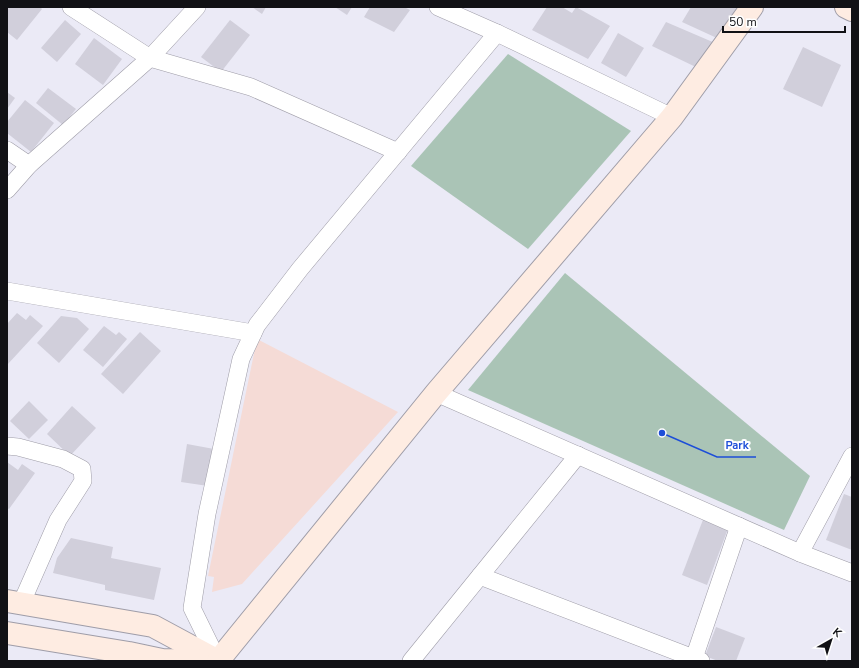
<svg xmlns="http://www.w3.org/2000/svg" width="859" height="668" font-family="'Nunito Sans',sans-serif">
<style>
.education{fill:#f5dbd6}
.green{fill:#aac4b6}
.building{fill:#d1cfdb}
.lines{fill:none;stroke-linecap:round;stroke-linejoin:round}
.street-casing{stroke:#9f9da8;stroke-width:18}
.secondary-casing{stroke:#9f9da8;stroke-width:24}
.street{stroke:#fff;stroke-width:17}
.secondary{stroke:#feece2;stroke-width:22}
.leader{fill:none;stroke:#1d4ed8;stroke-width:1.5}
.callout-dot{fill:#1d4ed8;stroke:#fff;stroke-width:1.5}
.callout-label{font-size:11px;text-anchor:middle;font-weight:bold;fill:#1d4ed8;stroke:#fff;stroke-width:4;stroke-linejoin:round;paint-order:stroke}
</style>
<rect width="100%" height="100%" fill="#ebeaf6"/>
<path class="education" d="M257 339 398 412 242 584 212 592 214 577 208 576Z"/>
<g class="green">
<path d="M508 54 631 131 528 249 411 166Z"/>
<path d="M565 273 810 476 784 530 468 390Z"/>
</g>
<g class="building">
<path d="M7 7H40L42 9 17 40 7 32Z"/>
<path d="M252 7H266L262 14Z"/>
<path d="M335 7H352L347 15Z"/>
<path d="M370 7H404L410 10 394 32 364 17Z"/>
<path d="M547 7H562L572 13 576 7 610 26 588 59 532 30Z"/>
<path d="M691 7H737L719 39 682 22Z"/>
<path d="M65 20 81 34 57 62 41 48Z"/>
<path d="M230 20 250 35 221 72 201 57Z"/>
<path d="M666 22 715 43 700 69 652 46Z"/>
<path d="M618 33 644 48 626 77 601 63Z"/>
<path d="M94 38 122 59 103 85 75 64Z"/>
<path d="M803 47 841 65 822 107 783 89Z"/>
<path d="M48 88 76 109 63 125 36 103Z"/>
<path d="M7 92 15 98 7 109Z"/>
<path d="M25 100 54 123 31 152 7 133V122Z"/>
<path d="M17 313 26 320 30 315 43 326 7 365V324Z"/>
<path d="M61 316 77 318 89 329 59 363 37 343Z"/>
<path d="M104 326 116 335 119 332 127 339 103 367 83 350Z"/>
<path d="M140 332 161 351 123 394 101 374Z"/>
<path d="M29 401 48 420 29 439 10 421Z"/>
<path d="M72 406 96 428 70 456 47 434Z"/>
<path d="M187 444 214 449 208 486 181 482Z"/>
<path d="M7 462 18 470 22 464 35 473 9 509 7 508Z"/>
<path d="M844 494 852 497V550L826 540Z"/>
<path d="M704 517 729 526 707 585 682 575Z"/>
<path d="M71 538 113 547 111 558 161 568 154 600 105 590V585L53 573 57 558Z"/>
<path d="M716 627 745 638 736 661H718L705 656Z"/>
</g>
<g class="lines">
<defs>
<g id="street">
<path d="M71 7 150 58 251 87 398 152"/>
<path d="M438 7 497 33 672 117"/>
<path d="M7 150 29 165"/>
<path d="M7 190 29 165 150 58 197 7"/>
<path d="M7 291 253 333"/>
<path d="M436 393 800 553 852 573"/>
<path d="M7 446 18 447 63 459 82 469 83 481 58 520 21 604"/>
<path d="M800 553 852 456"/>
<path d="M480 576 701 661"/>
<path d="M218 661 192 608 207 514 241 359 257 325 300 269 497 33"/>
<path d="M411 661 578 455"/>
<path d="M693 661 739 526"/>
</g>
<g id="secondary">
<path d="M846 7 852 10"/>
<path d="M7 601 153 626 218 661"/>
<path d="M7 633 129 653 162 660 215 661"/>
<path d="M218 661 436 393 672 117 752 7"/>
</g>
</defs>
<use href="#street" class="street-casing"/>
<use href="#secondary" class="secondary-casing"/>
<use href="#street" class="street"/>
<use href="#secondary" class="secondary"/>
</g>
<path class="leader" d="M662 433L717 457H756"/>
<circle class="callout-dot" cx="662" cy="433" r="4"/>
<g class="callout-label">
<text x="737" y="449">Park</text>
</g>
<rect width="859" height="668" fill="none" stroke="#111115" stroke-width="16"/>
<g transform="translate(831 640) rotate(39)" stroke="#ffffff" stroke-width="3" paint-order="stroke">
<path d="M0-3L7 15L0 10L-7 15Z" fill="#111115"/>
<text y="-6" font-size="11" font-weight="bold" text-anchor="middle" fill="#111115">K</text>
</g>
<path d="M723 26v6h122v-6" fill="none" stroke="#111115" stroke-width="2"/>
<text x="729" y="26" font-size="12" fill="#111115" stroke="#ffffff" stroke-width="3" paint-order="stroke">50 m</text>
</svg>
